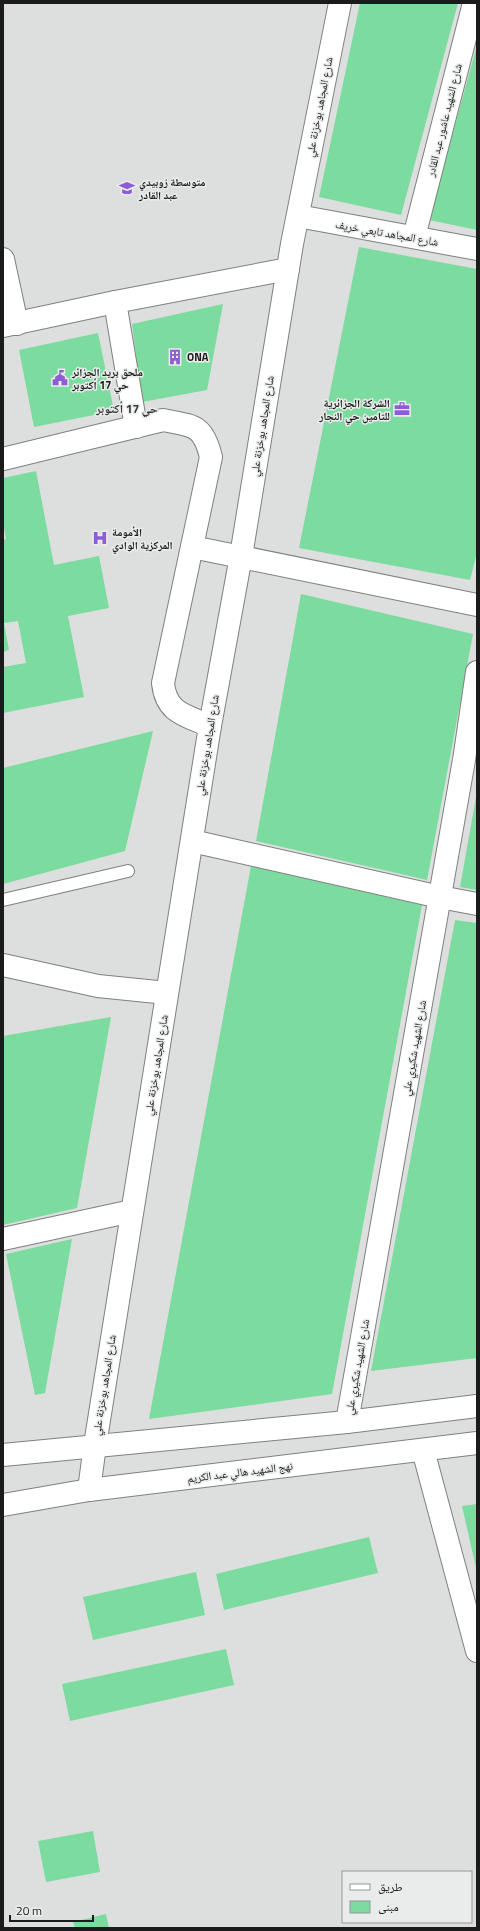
<svg xmlns="http://www.w3.org/2000/svg" width="480" height="1931" font-family="'Titillium Web','Noto Naskh Arabic',sans-serif">
<style>
.building{fill:#7cdb9f}
.lines{fill:none;stroke-linecap:round;stroke-linejoin:round}
.lane-casing{stroke:#7e817f;stroke-width:14}
.street-casing{stroke:#7e817f;stroke-width:24}
.secondary-casing{stroke:#7e817f;stroke-width:24}
.lane{stroke:#fff;stroke-width:12}
.street{stroke:#fff;stroke-width:22}
.secondary{stroke:#fff;stroke-width:22}
.labels{text-anchor:middle;dominant-baseline:central;stroke-width:3;stroke-linejoin:round;paint-order:stroke}
.street-label{font-size:11px;fill:#1a1b1a;stroke:#e9ecea}
.poi-label{font-size:11px;font-weight:bold;fill:#1a1b1a;stroke:#e9ecea;text-anchor:start}
.neighbourhood-label{font-size:12px;font-weight:bold;fill:#353836;stroke:#e9ecea}
</style>
<rect width="100%" height="100%" fill="#dcdfdd"/>
<g class="building">
<path d="M360 3H458L401 215 319 197Z"/>
<path d="M477 45V230L429 220Z"/>
<path d="M359 247 477 269V552L470 580 299 548Z"/>
<path d="M223 304 207 390 142 402 132 324Z"/>
<path d="M98 333 114 411 34 427 19 350Z"/>
<path d="M36 471 54 565 99 556 109 608 68 616 84 697 3 713V667L26 663 18 621 4 623 9 650 3 652V540L6 539 3 522V478Z"/>
<path d="M301 594 473 634 427 880 256 841Z"/>
<path d="M153 731 125 851 3 884V768Z"/>
<path d="M476 797H477V890L460 887Z"/>
<path d="M251 866 422 905 332 1394 149 1419Z"/>
<path d="M455 920 477 923V1358L371 1371Z"/>
<path d="M111 1017 77 1208 3 1225V1036Z"/>
<path d="M72 1239 45 1393 35 1395 6 1254Z"/>
<path d="M477 1504V1568H476L462 1506Z"/>
<path d="M369 1537 378 1573 224 1610 216 1574Z"/>
<path d="M196 1572 205 1615 93 1640 83 1597Z"/>
<path d="M226 1649 234 1685 70 1721 62 1684Z"/>
<path d="M93 1831 100 1872 46 1882 38 1841Z"/>
<path d="M106 1914 109 1928H75L73 1922Z"/>
</g>
<g class="lines">
<defs>
<path id="lane" d="M3 900 128 871"/>
<g id="street">
<path d="M298 216 477 249"/>
<path d="M414 237 474 3"/>
<path d="M3 259 17 324"/>
<path d="M115 302 136 427"/>
<path d="M3 326 115 302 288 269"/>
<path d="M3 459 163 420C193 426 203 424 211 457L163 683C166 713 185 715 210 726"/>
<path d="M192 547 477 605"/>
<path d="M192 841 440 897 477 904"/>
<path d="M3 965 98 986 167 993"/>
<path d="M3 1239 132 1211"/>
<path d="M347 1422 464 760 477 672"/>
<path d="M423 1450 477 1651"/>
</g>
<g id="secondary">
<path d="M3 1455 347 1422 477 1406"/>
<path d="M89 1490 95 1445 210 726 241 556 292 244 340 3"/>
<path d="M3 1505 89 1490 477 1443"/>
</g>
</defs>
<use href="#lane" class="lane-casing"/>
<use href="#street" class="street-casing"/>
<use href="#secondary" class="secondary-casing"/>
<use href="#lane" class="lane"/>
<use href="#street" class="street"/>
<use href="#secondary" class="secondary"/>
</g>
<defs>
<symbol id="school-bare" viewBox="-9 -9 18 18"><path d="M0-5L7-2L0 1L-7-2ZM-4 1L0 2.5L4 1V4Q0 6-4 4Z" fill="#8d5dd6" stroke="#e9ecea" stroke-width="2.5" paint-order="stroke"/></symbol>
<symbol id="building-bare" viewBox="-9 -9 18 18"><path d="M-4-6H4V6H1V3H-1V6H-4ZM-2.5-4.3h1.7v1.8h-1.7ZM.8-4.3h1.7v1.8H.8ZM-2.5-1h1.7V.8h-1.7ZM.8-1h1.7V.8H.8Z" fill="#8d5dd6" stroke="#e9ecea" stroke-width="2.5" paint-order="stroke"/></symbol>
<symbol id="civic-bare" viewBox="-9 -9 18 18"><path d="M-.6-6.5H3V-4.5H.6V-3L4-1V1h2V6H-6V1h2V-1L-.6-3ZM-1.2 2.5V6h2.4V2.5Z" fill="#8d5dd6" stroke="#e9ecea" stroke-width="2.5" paint-order="stroke"/></symbol>
<symbol id="office-bare" viewBox="-9 -9 18 18"><path d="M-6-3h4V-5.5h4V-3h4V5H-6ZM-1-4.5V-3h2v-1.5ZM-6 0V1H6V0Z" fill="#8d5dd6" stroke="#e9ecea" stroke-width="2.5" paint-order="stroke"/></symbol>
<symbol id="hospital-bare" viewBox="-9 -9 18 18"><path d="M-5-5h3v3.5h4V-5h3V5h-3V1.5h-4V5h-3Z" fill="#8d5dd6" stroke="#e9ecea" stroke-width="2.5" paint-order="stroke"/></symbol>
</defs>
<g fill-rule="evenodd">
<use href="#school-bare" x="116" y="177" width="22" height="22"/>
<use href="#building-bare" x="164" y="346" width="22" height="22"/>
<use href="#civic-bare" x="49" y="367" width="22" height="22"/>
<use href="#office-bare" x="391" y="398" width="22" height="22"/>
<use href="#hospital-bare" x="89" y="527" width="22" height="22"/>
</g>
<g class="labels">
<g class="street-label">
<text transform="translate(319 107) rotate(-79)">شارع المجاهد بوخزنة علي</text>
<text transform="translate(444 120) rotate(-76)">شارع الشهيد عاشور عبد القادر</text>
<text transform="translate(387 233) rotate(10)">شارع المجاهد تابعي خريف</text>
<text transform="translate(262 426) rotate(-81)">شارع المجاهد بوخزنة علي</text>
<text transform="translate(207 745) rotate(-81)">شارع المجاهد بوخزنة علي</text>
<text transform="translate(414 1048) rotate(-80)">شارع الشهيد شكيري علي</text>
<text transform="translate(156 1065) rotate(-81)">شارع المجاهد بوخزنة علي</text>
<text transform="translate(357 1367) rotate(-80)">شارع الشهيد شكيري علي</text>
<text transform="translate(104 1385) rotate(-81)">شارع المجاهد بوخزنة علي</text>
<text transform="translate(240 1472) rotate(-7)">نهج الشهيد هالي عبد الكريم</text>
</g>
<g class="poi-label">
<text x="139" y="182">متوسطة زوبيدي<tspan x="139" dy="13">عبد القادر</tspan></text>
<text x="187" y="357">ONA</text>
<text x="72" y="372">ملحق بريد الجزائر<tspan x="72" dy="13">حي 17 أكتوبر</tspan></text>
<text x="390" y="403" text-anchor="end">الشركة الجزائرية<tspan x="390" dy="13">للتامين حي النجار</tspan></text>
<text x="112" y="532">الأمومة<tspan x="112" dy="13">المركزية الوادي</tspan></text>
</g>
<g class="neighbourhood-label">
<text x="127" y="408">حي 17 أكتوبر</text>
</g>
</g>
<rect width="480" height="1931" fill="none" stroke="#1a1b1a" stroke-width="8"/>
<rect x="342" y="1871" width="130" height="52" fill="#e9ecea" stroke="#969897"/>
<rect x="350" y="1884" width="20" height="6" fill="#ffffff" stroke="#969897"/>
<text x="378" y="1891" font-size="12" fill="#1a1b1a">طريق</text>
<rect x="350" y="1901" width="20" height="12" fill="#7cdb9f" stroke="#969897"/>
<text x="378" y="1911" font-size="12" fill="#1a1b1a">مبنى</text>
<path d="M10 1915v6h83v-6" fill="none" stroke="#1a1b1a" stroke-width="2"/>
<text x="16" y="1915" font-size="12" fill="#1a1b1a" stroke="#e9ecea" stroke-width="3" paint-order="stroke">20 m</text>
</svg>
